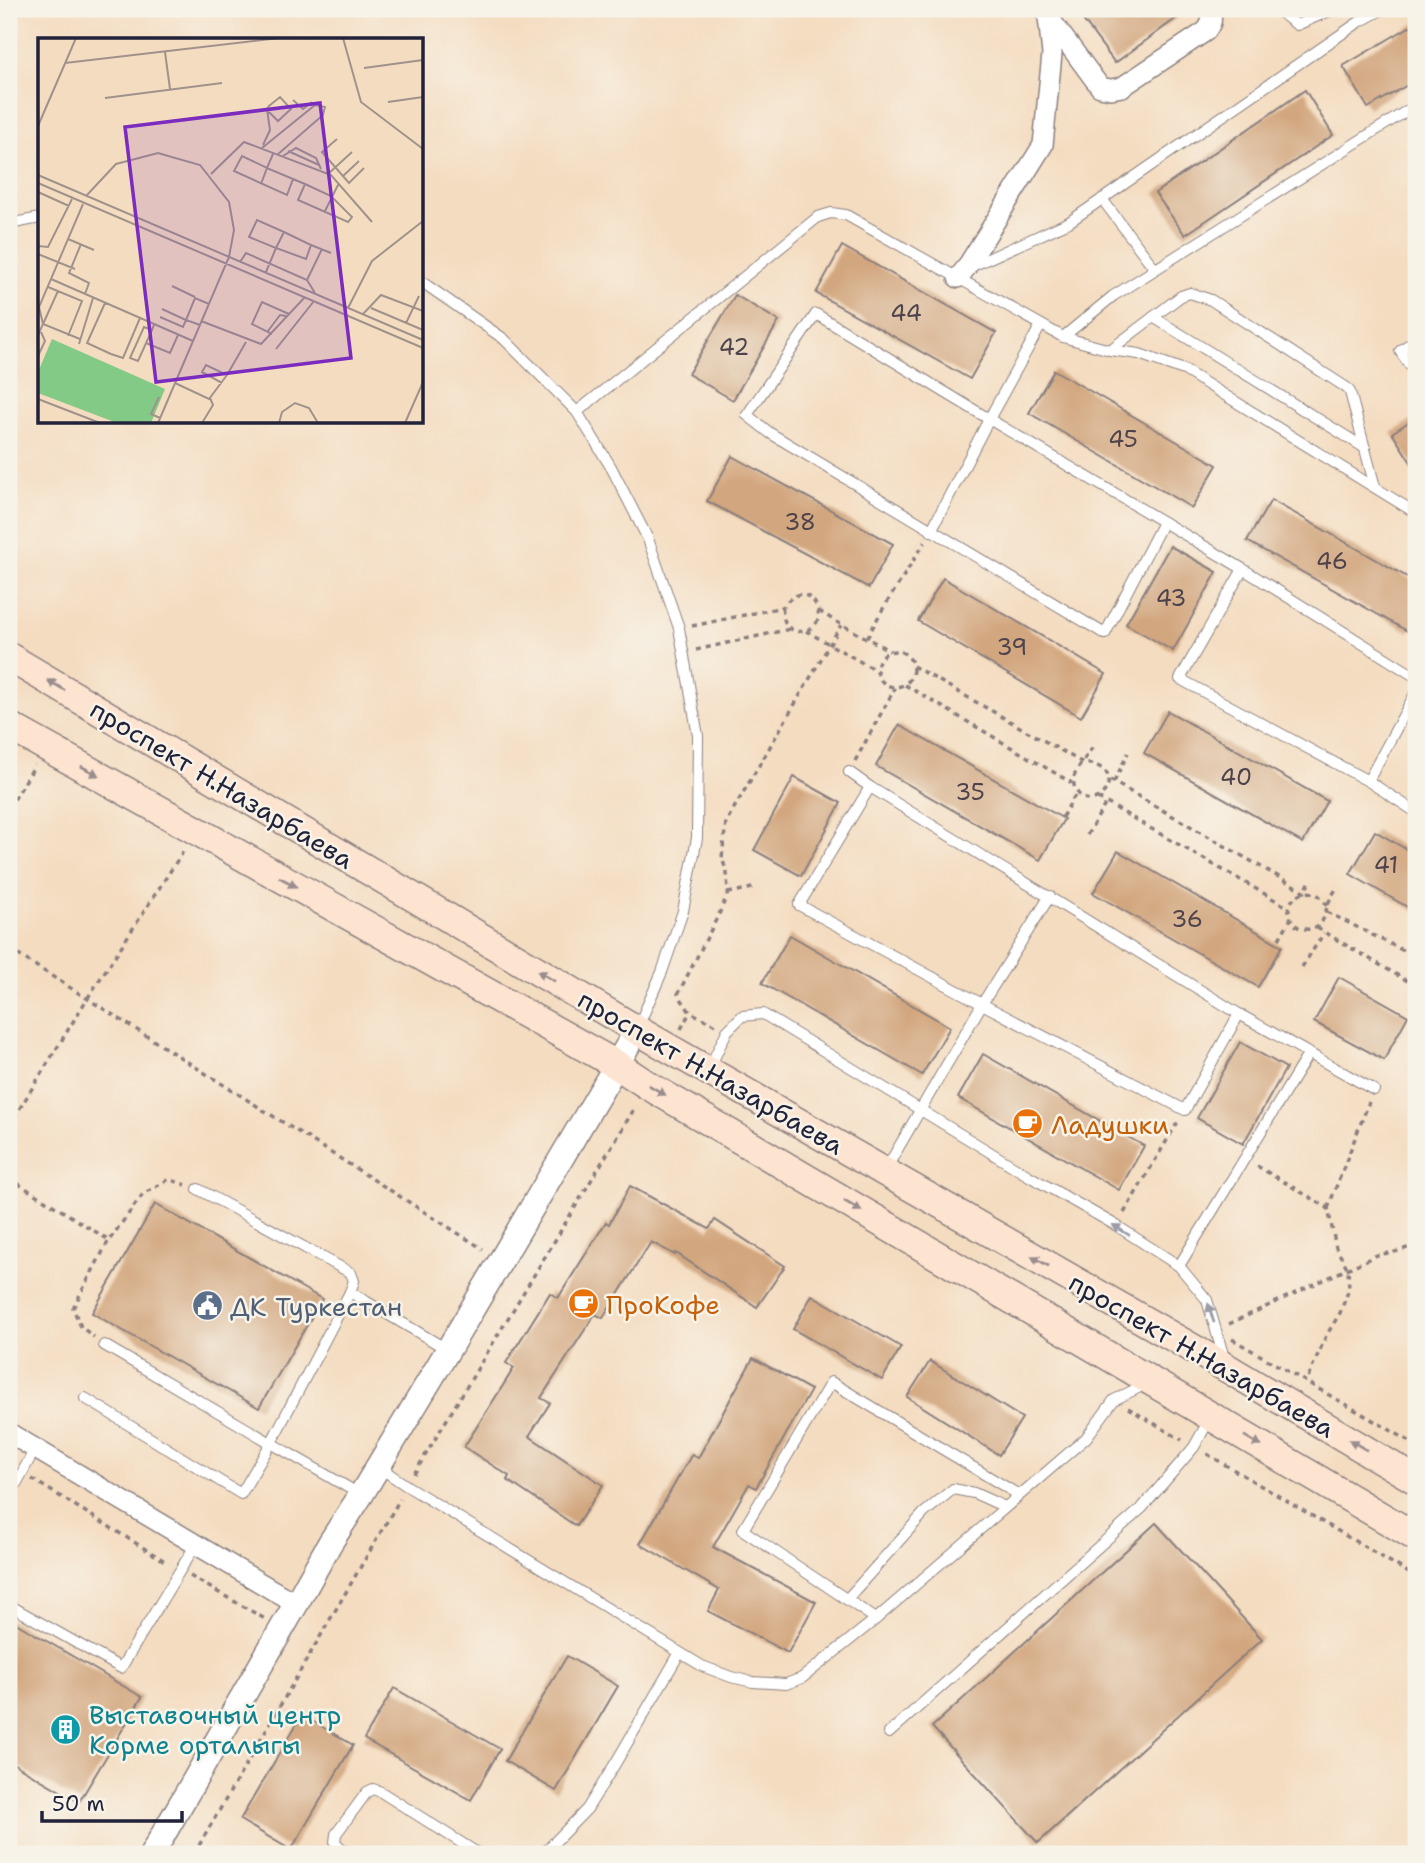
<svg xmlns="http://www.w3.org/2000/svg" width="1425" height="1863" font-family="'Shantell Sans',sans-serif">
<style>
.building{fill:#d2a67e}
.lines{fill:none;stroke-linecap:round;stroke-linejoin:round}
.service-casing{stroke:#8b7f7e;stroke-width:12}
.minor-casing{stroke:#8b7f7e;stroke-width:22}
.tertiary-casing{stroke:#8b7f7e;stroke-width:27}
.secondary-casing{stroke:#8b7f7e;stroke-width:31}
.path{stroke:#8b7f7e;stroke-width:3.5;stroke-dasharray:5 5;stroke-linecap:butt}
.service{stroke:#fff;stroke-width:10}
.minor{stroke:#fff;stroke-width:19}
.tertiary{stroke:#fff;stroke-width:24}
.secondary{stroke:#fde4d1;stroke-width:28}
.oneway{fill:#9a8d8e}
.oneway2{fill:#9c9ca7}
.labels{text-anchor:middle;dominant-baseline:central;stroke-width:5;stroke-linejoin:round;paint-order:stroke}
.number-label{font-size:23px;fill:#4e434c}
.street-label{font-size:26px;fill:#22223b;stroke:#f7f3e8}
.food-label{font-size:26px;fill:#c56008;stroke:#f7f3e8;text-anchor:start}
.service-label{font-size:26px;fill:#4e5e75;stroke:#f7f3e8;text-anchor:start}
.culture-label{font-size:26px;fill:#0d838f;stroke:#f7f3e8;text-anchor:start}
.inset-road{fill:none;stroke:#a0928b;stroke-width:2}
.view{fill:#7b2cbf;fill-opacity:0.15;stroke:#7b2cbf;stroke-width:3.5}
.inset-edge{fill:none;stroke:#22223b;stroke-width:3.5}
</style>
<rect width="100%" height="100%" fill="#f7f3e8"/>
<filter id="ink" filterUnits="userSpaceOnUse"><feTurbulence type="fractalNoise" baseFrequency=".0143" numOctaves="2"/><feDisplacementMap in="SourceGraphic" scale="14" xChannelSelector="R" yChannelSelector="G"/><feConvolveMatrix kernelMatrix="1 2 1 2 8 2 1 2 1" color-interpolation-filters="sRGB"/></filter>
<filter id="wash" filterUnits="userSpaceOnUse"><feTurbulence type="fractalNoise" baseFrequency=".00686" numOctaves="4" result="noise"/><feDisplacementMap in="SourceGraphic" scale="28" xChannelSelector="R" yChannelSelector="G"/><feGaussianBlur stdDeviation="1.57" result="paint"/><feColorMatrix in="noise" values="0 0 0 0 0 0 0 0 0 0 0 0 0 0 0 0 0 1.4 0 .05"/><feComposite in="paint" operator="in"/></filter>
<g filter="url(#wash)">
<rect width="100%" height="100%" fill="#f4dcc0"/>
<g id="blocks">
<g class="building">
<path d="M1075 9H1189L1115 63Z"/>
<path d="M1416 23V80L1368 108 1343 66Z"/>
<path d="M1305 90 1333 135 1185 235 1155 193Z"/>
<path d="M842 246 996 333 970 379 816 293Z"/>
<path d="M735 295 779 321 733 400 688 374Z"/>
<path d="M1054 370 1217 465 1192 508 1029 413Z"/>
<path d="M1416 417V470L1392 433Z"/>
<path d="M732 456 893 544 869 588 707 501Z"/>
<path d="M1271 500 1416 582V620L1409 632 1247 541Z"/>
<path d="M1170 546 1217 572 1173 651 1126 624Z"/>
<path d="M943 578 1106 674 1081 717 918 621Z"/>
<path d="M1168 711 1327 801 1303 843 1144 753Z"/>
<path d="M899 725 1064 819 1040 860 876 766Z"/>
<path d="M794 777 841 803 801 876 754 850Z"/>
<path d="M1375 831 1416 855V912L1350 874Z"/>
<path d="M1118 851 1282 946 1258 987 1093 893Z"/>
<path d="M790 935 950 1027 922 1075 762 983Z"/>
<path d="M1339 977 1408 1016 1384 1060 1314 1022Z"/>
<path d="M1240 1042 1286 1068 1243 1144 1197 1118Z"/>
<path d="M983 1054 1144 1146 1119 1190 958 1098Z"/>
<path d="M630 1186 709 1229 715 1220 785 1266 757 1307 676 1253 675 1255 651 1242 603 1318 595 1314 541 1398 550 1403 529 1436 603 1485 576 1526 507 1480 509 1476 464 1447 514 1368 506 1363 550 1293 558 1298 606 1222 609 1224Z"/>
<path d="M155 1204 322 1299 259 1408 92 1313Z"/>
<path d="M812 1295 901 1347 882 1380 793 1329Z"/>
<path d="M753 1358 811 1390 756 1488 749 1484 713 1547 816 1602 788 1653 708 1611 719 1590 640 1544 692 1454 698 1458Z"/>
<path d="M930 1361 1022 1418 999 1455 907 1397Z"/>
<path d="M1156 1523 1262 1639 1038 1843 932 1727Z"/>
<path d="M9 1619 142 1697 79 1802 9 1761Z"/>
<path d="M567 1656 618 1686 556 1791 505 1761Z"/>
<path d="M394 1688 500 1749 471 1800 364 1739Z"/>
<path d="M302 1715 353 1745 291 1850 240 1820Z"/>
</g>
</g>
</g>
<g filter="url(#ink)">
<use href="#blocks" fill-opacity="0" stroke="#8b7f7e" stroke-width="2"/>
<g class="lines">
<defs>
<g id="service">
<path d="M1276 9 1297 25 1334 9"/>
<path d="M1102 199 1155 269"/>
<path d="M9 224 40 218"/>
<path d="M970 267 1069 222 1359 22 1383 9"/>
<path d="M422 282 504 339 577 412 611 467 648 539 679 628 698 736 697 838 683 911 662 972 638 1027"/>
<path d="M1153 317 1365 448"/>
<path d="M1041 325 989 419 816 314 747 415 770 433 1105 634 1163 522"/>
<path d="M1063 337 1113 296 1416 105"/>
<path d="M1416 339 1400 351 1416 375"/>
<path d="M1110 350 1181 296 1190 293 1211 300 1347 388 1350 392 1375 487"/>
<path d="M577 412 818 217 831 213 846 215 1063 337 1110 350 1139 354 1184 370 1416 513"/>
<path d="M931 531 989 419 1243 569"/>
<path d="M1416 677 1243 569 1180 679 1368 781 1416 812"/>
<path d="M849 772 870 787"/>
<path d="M1368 781 1416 692"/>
<path d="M1239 1014 1374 1090"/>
<path d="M709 1069 727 1031 742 1016 763 1014 1029 1176 1117 1226 1179 1266 1207 1300 1225 1361"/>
<path d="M886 1169 982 1004 799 905 870 787 1239 1014 1185 1110 982 1004 1050 896"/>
<path d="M198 1189 351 1273 354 1281 350 1292"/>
<path d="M1179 1266 1309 1053"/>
<path d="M85 1398 241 1494 271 1443 104 1345"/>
<path d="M379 1467 407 1486 702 1666 731 1677 753 1682 786 1684 802 1678 876 1619 1086 1438 1114 1400 1148 1383"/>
<path d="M361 1495 271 1443 350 1292 448 1350"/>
<path d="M9 1497 35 1449"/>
<path d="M847 1599 924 1513 953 1489 974 1493 1005 1507"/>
<path d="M9 1605 121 1668 196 1544"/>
<path d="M876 1619 743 1530 831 1382 1019 1495"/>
<path d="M889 1733 1142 1508 1194 1447 1209 1420"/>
<path d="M351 1854 340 1847 335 1842 336 1834 367 1792 373 1789 381 1792 479 1854"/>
<path d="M543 1854 587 1809 615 1764 679 1654"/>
</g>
<g id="minor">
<path d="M1050 19 1100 87 1111 89 1122 87 1206 31C1212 23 1214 18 1208 9"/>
<path d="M958 278 966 268 1043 145 1052 54 1048 17 1044 9"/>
<path d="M9 1433 296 1604"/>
</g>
<path id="tertiary" d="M152 1854 296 1604 330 1543 361 1495 448 1350 637 1030"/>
<g id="secondary">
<path d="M9 657 637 1030 1227 1368 1416 1480"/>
<path d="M9 726 617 1065 649 1086 1416 1537"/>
</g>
</defs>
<use href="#service" class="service-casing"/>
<use href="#minor" class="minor-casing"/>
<use href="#tertiary" class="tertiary-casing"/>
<use href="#secondary" class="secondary-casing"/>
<g class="path">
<path d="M819 611C842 626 866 637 890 651"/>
<path d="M692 626 783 607C806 571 838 624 803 631 788 634 781 619 783 607"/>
<path d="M806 631 877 671"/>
<path d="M867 638 881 612 925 542"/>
<path d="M696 650 790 629"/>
<circle cx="895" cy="669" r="18"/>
<path d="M913 666 1083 763C1136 767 1093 821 1076 790 1073 785 1073 780 1075 774 1079 765 1088 755 1093 746"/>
<path d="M905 685 1072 783"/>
<path d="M855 761 895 688"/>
<path d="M1110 780 1305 892 1310 881"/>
<path d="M1114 782 1128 753"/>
<path d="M1098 798 1289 908"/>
<path d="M9 808 35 765"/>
<path d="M1062 817 1077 792"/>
<path d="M1087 835 1106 803"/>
<path d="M728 893 757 887"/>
<path d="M1327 906C1314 878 1278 898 1292 921 1295 926 1300 929 1306 929 1323 931 1324 916 1328 904 1330 899 1333 894 1336 889"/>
<path d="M1327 912 1416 957"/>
<path d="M1317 928 1416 986"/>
<path d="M1279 939 1290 920"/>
<path d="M9 949 483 1249"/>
<path d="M1302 967 1324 933"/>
<path d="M716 1025 690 1012 678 994 719 914 728 893 727 873 722 858 726 822 841 625"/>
<path d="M681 1029 690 1012"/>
<path d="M9 1126 87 999 184 850"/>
<path d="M1257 1166 1328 1208 1336 1248 1348 1269 1349 1289 1340 1313 1326 1336 1306 1382"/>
<path d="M9 1178 109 1240 73 1308 81 1327 94 1337"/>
<path d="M1328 1208 1369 1102"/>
<path d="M1124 1213 1179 1120"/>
<path d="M110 1239 143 1194 169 1179 186 1185"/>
<path d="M1229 1324 1377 1255 1400 1251 1416 1244"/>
<path d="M1232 1339 1416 1445"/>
<path d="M1128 1408 1182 1440"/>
<path d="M1207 1454 1416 1577"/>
<path d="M414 1474 636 1106"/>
<path d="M32 1479 168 1563"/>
<path d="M190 1576 265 1619"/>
<path d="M194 1854 400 1499"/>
</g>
<use href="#service" class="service"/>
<use href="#minor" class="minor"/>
<use href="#tertiary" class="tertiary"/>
<use href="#secondary" class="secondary"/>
</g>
<defs><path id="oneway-solid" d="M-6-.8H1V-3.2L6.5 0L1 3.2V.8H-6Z" transform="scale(1.75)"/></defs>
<g class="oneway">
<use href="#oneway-solid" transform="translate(56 685) rotate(-149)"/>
<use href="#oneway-solid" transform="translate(90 771) rotate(29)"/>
<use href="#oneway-solid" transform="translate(288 882) rotate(29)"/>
<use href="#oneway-solid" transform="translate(546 976) rotate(-149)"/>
<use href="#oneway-solid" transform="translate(657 1090) rotate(31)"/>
<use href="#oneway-solid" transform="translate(853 1206) rotate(30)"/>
<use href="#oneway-solid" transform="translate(1040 1261) rotate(-150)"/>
<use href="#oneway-solid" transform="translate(1253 1441) rotate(31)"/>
<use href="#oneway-solid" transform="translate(1358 1445) rotate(-149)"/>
</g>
<g class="oneway2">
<use href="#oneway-solid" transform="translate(1121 1230) rotate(-148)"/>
<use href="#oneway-solid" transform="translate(1211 1313) rotate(-107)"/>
</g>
</g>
<defs>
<symbol id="cafe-disc" viewBox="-11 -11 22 22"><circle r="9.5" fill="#e8710a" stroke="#f7f3e8"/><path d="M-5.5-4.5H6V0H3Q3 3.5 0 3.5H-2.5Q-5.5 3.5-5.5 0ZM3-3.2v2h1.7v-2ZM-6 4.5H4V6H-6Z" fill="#fff"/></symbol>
<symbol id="civic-disc" viewBox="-11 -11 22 22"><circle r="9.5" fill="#5c6f8a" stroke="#f7f3e8"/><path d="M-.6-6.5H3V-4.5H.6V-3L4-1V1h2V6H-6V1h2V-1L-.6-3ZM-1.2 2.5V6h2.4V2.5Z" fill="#fff"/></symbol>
<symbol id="building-disc" viewBox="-11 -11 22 22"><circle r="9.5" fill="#0f9aa8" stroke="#f7f3e8"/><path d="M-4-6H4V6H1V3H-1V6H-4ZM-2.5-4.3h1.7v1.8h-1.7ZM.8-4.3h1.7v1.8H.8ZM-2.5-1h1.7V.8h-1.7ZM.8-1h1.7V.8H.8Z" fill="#fff"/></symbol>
</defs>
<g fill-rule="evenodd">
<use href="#cafe-disc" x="1010" y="1106" width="35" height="35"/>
<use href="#cafe-disc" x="566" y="1286" width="35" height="35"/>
<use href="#civic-disc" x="190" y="1288" width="35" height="35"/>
<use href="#building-disc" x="48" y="1712" width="35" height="35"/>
</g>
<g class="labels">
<g class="number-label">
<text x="906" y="313">44</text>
<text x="734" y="347">42</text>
<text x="1123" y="439">45</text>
<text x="800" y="522">38</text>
<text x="1332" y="561">46</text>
<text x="1171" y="598">43</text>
<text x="1012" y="647">39</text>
<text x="1236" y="777">40</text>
<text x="970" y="792">35</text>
<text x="1386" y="865">41</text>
<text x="1187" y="919">36</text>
</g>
<g class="street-label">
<text transform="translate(222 784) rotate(31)">проспект Н.Назарбаева</text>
<text transform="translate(711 1072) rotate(30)">проспект Н.Назарбаева</text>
<text transform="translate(1202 1355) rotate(30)">проспект Н.Назарбаева</text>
</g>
<g class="food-label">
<text x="1051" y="1124">Ладушки</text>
<text x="606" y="1304">ПроКофе</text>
</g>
<g class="service-label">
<text x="230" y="1306">ДК Туркестан</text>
</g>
<g class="culture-label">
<text x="89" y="1714">Выставочный центр<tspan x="89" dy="30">Корме орталыгы</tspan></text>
</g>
</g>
<g transform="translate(38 38)">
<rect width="385" height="385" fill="#f4dcc0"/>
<path d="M14 301 127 351 113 385H79L0 355V334Z" fill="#82ca85"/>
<path class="inset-road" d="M305 0 323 64 385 111M127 14 132 51M27 25 241 0M326 30 385 22M67 60 184 45M255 62 265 71 274 64M350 64 385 59M0 88 38 0M299 101 284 114 311 145 326 130M225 107 232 92 229 71 231 68 242 59 253 71 240 83 231 74M224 110 277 67 287 69 285 77 239 117M250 113 281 127M235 116 229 130 204 118 196 133 249 157 255 141M245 118 258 110 278 120 283 131M173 136 206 104 293 137 334 184M290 136 314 114M0 137 385 302M305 138 321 123M0 145 385 310M223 146 229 130 267 146M267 146 293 158 314 179 310 184 260 162ZM0 154 31 168M49 157 78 126 120 115 162 127 191 164 196 192 191 219 120 385M287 173 301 145M30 201 56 212M43 206 31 235 51 245 47 256M273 207 293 215M0 208 10 209 34 161M0 216 37 231M202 224 208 215 269 242 277 255M228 234 238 210 211 199 219 182 246 194 273 207 268 221 238 210 246 194M13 241 155 303M269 242 284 211M134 248 157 259M10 249 44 263 30 298M20 253 5 286 42 301M67 265 49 305 73 316 85 320 102 280M310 270 334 223 385 183M333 270 385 292M325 276 343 257 385 273M122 279 145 289 148 282 124 271M163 283 223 306 267 259M368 285 381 258M162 287 148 282 157 260 171 266M114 292 106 289 92 320 100 323 114 292 116 287M230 293 242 277 248 278M234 296 214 286 224 264 251 276M0 297 5 286 1 269 45 166M108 305 132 315 140 297M41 306 55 260M238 311 276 263M0 318 7 303 3 294M137 345 171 361 189 337M184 345 164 334 168 327 189 337 208 304M121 359 113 376 122 380M0 361 62 385M164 385 175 367 172 360M241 385 244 374 257 365 271 370 280 385M367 385 385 344"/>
<path class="view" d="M282 65 313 320 118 344 87 89Z"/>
<rect width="385" height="385" class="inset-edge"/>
</g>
<rect width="1425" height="1863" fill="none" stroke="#f7f3e8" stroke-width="35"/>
<path d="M42 1811v10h140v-10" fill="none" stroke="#22223b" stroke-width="3.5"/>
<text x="52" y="1811" font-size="21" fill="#22223b" stroke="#f7f3e8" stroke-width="5" paint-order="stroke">50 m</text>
</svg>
